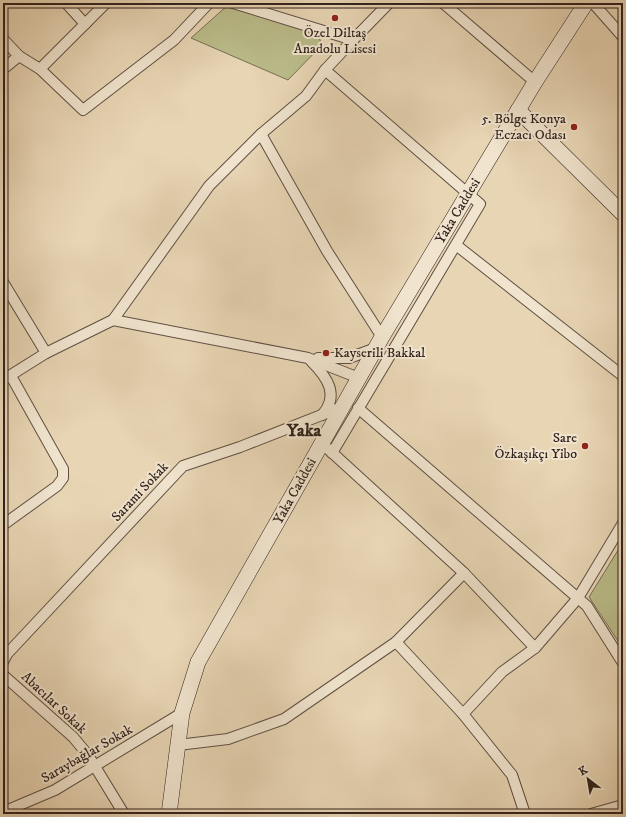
<svg xmlns="http://www.w3.org/2000/svg" width="626" height="817" font-family="'IM FELL DW Pica',serif">
<style>
.green{fill:#babc8a;stroke:#766f54}
.lines{fill:none;stroke-linecap:round;stroke-linejoin:round}
.street-casing{stroke:#5f4f43;stroke-width:12}
.secondary-casing{stroke:#31221d;stroke-width:16}
.street{stroke:#f0e4ce;stroke-width:10}
.secondary{stroke:#f0e4ce;stroke-width:15}
.poi-dot{fill:#8f2418;stroke:#f0e4ce;stroke-width:1.5}
.labels{text-anchor:middle;dominant-baseline:central;stroke-width:4;stroke-linejoin:round;paint-order:stroke}
.poi-label{font-size:14px;fill:#31221d;stroke:#f0e4ce;text-anchor:end}
.street-label{font-size:14px;fill:#31221d;stroke:#f0e4ce}
.district-label{font-size:18px;font-weight:bold;fill:#31221d;stroke:#f0e4ce}
</style>
<rect width="100%" height="100%" fill="#e8d5b4"/>
<filter id="stains"><feTurbulence type="fractalNoise" baseFrequency=".005" numOctaves="4"/><feColorMatrix values="0 0 0 0 .2 0 0 0 0 .09 0 0 0 0 .02 0 0 0 .5 -.17"/></filter>
<radialGradient id="worn" r=".72"><stop offset=".6" stop-color="#630" stop-opacity="0"/><stop offset="1" stop-color="#630" stop-opacity=".3"/></radialGradient>
<g class="green">
<path d="M229 4 318 35 322 45 288 80 191 38Z"/>
<path d="M620 547 623 550 622 647 589 597Z"/>
</g>
<g class="lines">
<defs>
<g id="street">
<path d="M66 3 85 24"/>
<path d="M443 3 535 82"/>
<path d="M593 3 623 37"/>
<path d="M3 39 19 56 40 69 83 110 174 40 209 3"/>
<path d="M353 40 389 3"/>
<path d="M3 69 19 56"/>
<path d="M40 69 106 3"/>
<path d="M325 70 480 204 332 453"/>
<path d="M261 134 327 251 382 337"/>
<path d="M456 245 623 376"/>
<path d="M3 282 46 353"/>
<path d="M113 320 209 186 261 134 306 96 325 70 353 40 233 3"/>
<path d="M318 358H349L376 348"/>
<path d="M311 361C327 377 340 395 322 415"/>
<path d="M3 380 46 353 113 320 308 358 359 378"/>
<path d="M358 408 587 606 623 663"/>
<path d="M327 448 464 573 535 648 578 598 623 523"/>
<path d="M3 525 57 486 63 478V469L11 376"/>
<path d="M396 642 464 573"/>
<path d="M3 662 7 654 183 466 240 447 342 407"/>
<path d="M3 675 73 737 88 755 124 814"/>
<path d="M463 714 502 672 535 648"/>
<path d="M178 745 228 739 284 719 396 642 463 714 512 775 525 814"/>
<path d="M3 812 55 790 182 713"/>
<path d="M591 814 623 805"/>
</g>
<g id="secondary">
<path d="M518 110 623 214"/>
<path d="M169 814 182 713 198 662 382 337 535 82 586 3"/>
</g>
</defs>
<use href="#street" class="street-casing"/>
<use href="#secondary" class="secondary-casing"/>
<use href="#street" class="street"/>
<use href="#secondary" class="secondary"/>
</g>
<g class="poi-dot">
<circle cx="335" cy="18" r="4"/>
<circle cx="574" cy="127" r="4"/>
<circle cx="326" cy="353" r="4"/>
<circle cx="585" cy="446" r="4"/>
</g>
<g class="labels">
<g class="poi-label">
<text x="335" y="33" text-anchor="middle">Özel Diltaş<tspan x="335" dy="16">Anadolu Lisesi</tspan></text>
<text x="566" y="119">5. Bölge Konya<tspan x="566" dy="16">Eczacı Odası</tspan></text>
<text x="334" y="353" text-anchor="start">Kayserili Bakkal</text>
<text x="577" y="438">Sare<tspan x="577" dy="16">Özkaşıkçı Yibo</tspan></text>
</g>
<g class="street-label">
<text transform="translate(458 211) rotate(-59)">Yaka Caddesi</text>
<text transform="translate(295 491) rotate(-61)">Yaka Caddesi</text>
<text transform="translate(140 492) rotate(-47)">Sarami Sokak</text>
<text transform="translate(54 703) rotate(43)">Abacılar Sokak</text>
<text transform="translate(87 754) rotate(-30)">Saraybağlar Sokak</text>
</g>
<g class="district-label">
<text x="304" y="431">Yaka</text>
</g>
</g>
<rect width="626" height="817" fill="none" stroke="#e8d5b4" stroke-width="16"/>
<rect x="4" y="4" width="618" height="809" fill="none" stroke="#31221d" stroke-width="2"/>
<rect x="8" y="8" width="610" height="801" fill="none" stroke="#31221d"/>
<g transform="translate(588 779) rotate(329)" stroke="#f0e4ce" stroke-width="3" paint-order="stroke">
<path d="M0-3L7 15L0 10L-7 15Z" fill="#31221d"/>
<text y="-6" font-size="11" font-weight="bold" text-anchor="middle" fill="#31221d">K</text>
</g>
<rect width="100%" height="100%" filter="url(#stains)"/>
<rect width="100%" height="100%" fill="url(#worn)"/>
</svg>
